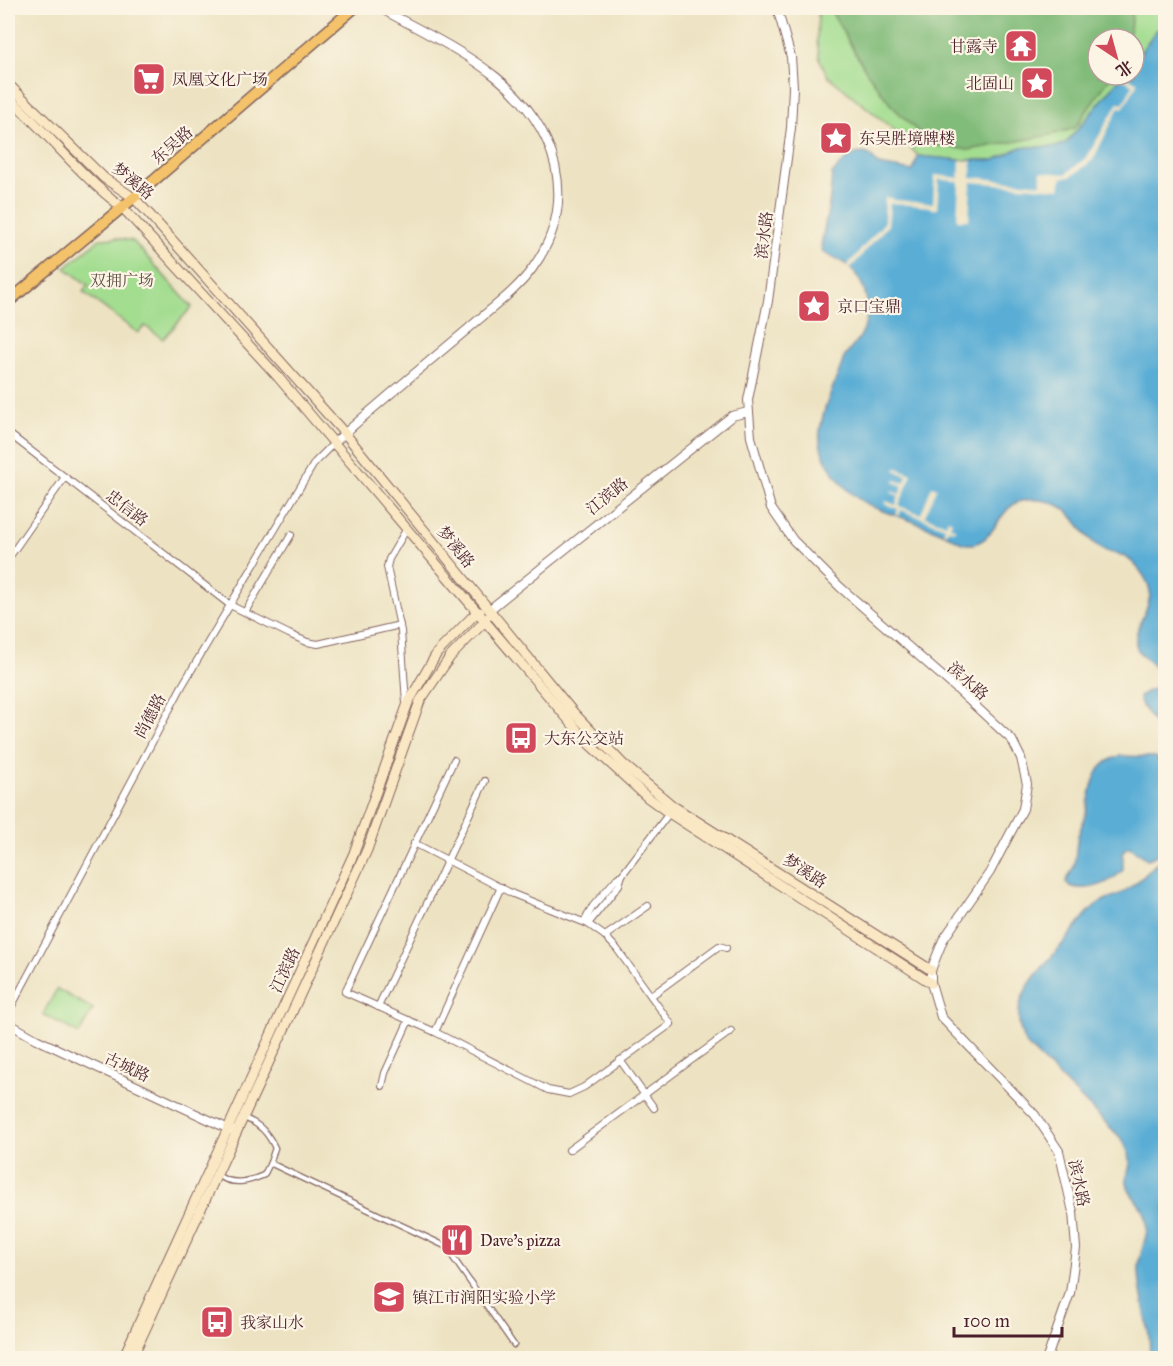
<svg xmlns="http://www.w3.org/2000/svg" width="1173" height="1366" font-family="'IM FELL Great Primer','Noto Serif SC',serif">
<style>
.green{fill:#a3dd90;stroke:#767e5e;stroke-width:1.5}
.forest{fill:#82bc7a;stroke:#666e52;stroke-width:1.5}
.water{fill:#5aadd5;stroke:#526680;stroke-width:1.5}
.pier{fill:#ede3c3}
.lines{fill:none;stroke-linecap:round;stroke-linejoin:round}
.pedestrian-casing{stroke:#836460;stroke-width:7}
.minor-casing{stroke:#836460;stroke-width:8}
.tertiary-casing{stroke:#836460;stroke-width:10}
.secondary-casing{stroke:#836460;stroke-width:11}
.primary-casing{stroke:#836460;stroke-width:13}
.pedestrian{stroke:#fff;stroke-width:4.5}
.minor{stroke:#fff;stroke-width:6}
.tertiary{stroke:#fff;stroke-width:8}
.secondary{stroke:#fae7c3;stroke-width:9}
.primary{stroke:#f3c26a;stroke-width:10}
.labels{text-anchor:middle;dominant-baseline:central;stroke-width:4.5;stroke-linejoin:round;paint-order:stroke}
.poi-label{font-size:16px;fill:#4a1f2b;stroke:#fcf5e5;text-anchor:start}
.street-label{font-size:16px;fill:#4a1f2b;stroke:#fcf5e5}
.park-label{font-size:16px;fill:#604e44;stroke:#fcf5e5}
</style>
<rect width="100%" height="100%" fill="#fcf5e5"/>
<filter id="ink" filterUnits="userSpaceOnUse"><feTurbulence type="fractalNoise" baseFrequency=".0167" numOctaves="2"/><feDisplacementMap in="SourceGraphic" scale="12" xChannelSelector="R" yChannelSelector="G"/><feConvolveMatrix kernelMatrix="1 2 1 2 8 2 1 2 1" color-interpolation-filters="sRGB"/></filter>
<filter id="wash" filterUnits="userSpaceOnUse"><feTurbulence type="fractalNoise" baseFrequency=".008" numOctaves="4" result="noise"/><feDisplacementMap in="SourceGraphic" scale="24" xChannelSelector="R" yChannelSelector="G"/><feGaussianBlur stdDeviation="1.35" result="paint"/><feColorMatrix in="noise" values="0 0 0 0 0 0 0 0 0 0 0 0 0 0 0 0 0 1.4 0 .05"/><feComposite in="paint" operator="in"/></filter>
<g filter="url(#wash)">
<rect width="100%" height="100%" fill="#ede3c3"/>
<g class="green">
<path d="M814 8H1165L1166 23 1156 31 1134 61V39H1098V75H1123L1066 143 1056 147H1021L995 160H960L918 156 899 134 828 76 820 60 817 42 818 12Z"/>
<path d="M117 238 133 241 192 307 163 339 145 326 138 333 83 292 88 285 65 268 100 239Z"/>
<path d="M57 989 93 1009 79 1034 43 1014Z"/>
</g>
<path class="forest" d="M829 8H1129L1132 17 1128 39H1098V75H1112L1075 128 1051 135 969 150 930 144 890 104 866 71Z"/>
<g class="water">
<path d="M1165 23V739L1142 706 1139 697C1145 691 1153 690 1160 685 1162 662 1138 660 1136 644 1134 625 1151 610 1150 591 1148 579 1135 561 1123 556 1116 553 1108 553 1102 549 1076 533 1078 505 1040 500 1033 499 1025 499 1018 502 997 511 993 546 968 544 961 544 953 538 947 535 935 529 922 525 909 520 895 515 880 511 867 504 845 493 816 457 820 431 823 407 836 382 844 358 849 350 856 344 861 335 874 311 867 280 844 263 837 259 830 257 823 252L821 246 830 199 832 174 842 163 855 154 864 153 870 155 878 165 913 171 918 156 960 160H995L1021 147H1056L1066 143 1123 75H1134V61L1156 31Z"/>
<path d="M1120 756 1156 757 1165 767 1166 839C1163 849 1158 857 1147 859L1130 847 1126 848 1123 852V870C1108 885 1089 892 1069 886L1066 882C1068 876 1073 871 1074 865 1076 855 1076 846 1078 836 1081 827 1085 818 1087 809 1092 786 1093 763 1120 756Z"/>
<path d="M1165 853 1166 1358H1149C1153 1328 1138 1298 1139 1267 1139 1248 1152 1234 1145 1214 1140 1202 1128 1195 1127 1182 1126 1178 1128 1173 1129 1169 1132 1157 1127 1149 1122 1139L1025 1043C1006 1000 1034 978 1060 947 1072 934 1082 916 1096 905 1105 898 1116 897 1125 891 1140 881 1154 867 1165 853Z"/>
</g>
<g class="pier">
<path d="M1123 75H1128L1127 77 1138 83 1123 108 1119 107 1093 160 1070 177H1062L1060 189 971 182 969 220H957L959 182 939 179 937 209H931L930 207 890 203 888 225 850 269 847 266 884 223 885 198H892L893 200 933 203 935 175 959 178 960 160 972 161 971 177 1041 184V172L1066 174 1087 157 1118 103 1123 104 1133 85 1121 78Z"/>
<path d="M896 468 912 474 899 506 921 514 932 486 937 488 925 516 946 524 948 519 952 521 950 526 956 529 954 531 948 529 945 534 943 533 945 527 901 510 899 516 896 515 898 509 885 504 886 501 896 505 899 496 890 492 891 491 900 494 903 486 894 482 895 480 904 483 907 476 895 470Z"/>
</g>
</g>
<g filter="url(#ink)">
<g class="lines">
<defs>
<g id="pedestrian">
<path d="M244 1118C260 1124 268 1133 275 1148L270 1163 445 1246 514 1345"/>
<path d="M217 1175C233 1186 248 1182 264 1175L270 1163"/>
</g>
<g id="minor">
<path d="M8 433 230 605 289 634 307 642 318 644 400 625"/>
<path d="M8 559 65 477"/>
<path d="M245 612 291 535"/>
<path d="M406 703 401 631 387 567 389 559 406 530"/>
<path d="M454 760 345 992 435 1032 501 887"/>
<path d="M414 843 513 894 588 924 605 936 617 949 671 1024 584 1087 569 1094 548 1090 435 1032"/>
<path d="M584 922 593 906 617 878 622 875"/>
<path d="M588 924 619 885 622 875 670 812"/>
<path d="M605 936 648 906"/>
<path d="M651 996 719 946 726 948"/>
<path d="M378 1007 485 781"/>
<path d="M8 1013 182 686 315 462 334 443"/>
<path d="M620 1060 654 1108"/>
<path d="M382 1086 385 1073 409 1020"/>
<path d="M569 1150 731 1031"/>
</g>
<g id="tertiary">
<path d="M777 8 791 57 793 87 791 128 768 301 748 400 751 437 771 508 793 540 840 587 958 690 1012 740 1021 758 1027 784 1023 809 990 872 943 940 931 970V983L941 1017 1035 1115 1059 1151 1073 1212 1076 1248 1070 1293 1047 1358"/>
<path d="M334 443C378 403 424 366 469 328 489 310 516 291 532 269 581 202 557 126 496 77 461 49 419 30 380 8"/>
<path d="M489 610 732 416 748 412"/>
<path d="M8 1023 36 1039 233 1131"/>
</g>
<g id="secondary">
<path d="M8 84 104 178 134 198 149 214 347 436 573 712 624 765 673 806 931 970"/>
<path d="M8 97C47 132 80 176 122 207L278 377 590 745 647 797 669 813 931 983"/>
<path d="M123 1358 354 853 408 703 437 653 476 613 480 612"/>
<path d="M132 1358 367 850 420 701 450 657 484 622 486 618"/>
</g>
<path id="primary" d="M8 302 137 195 354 8"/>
</defs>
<use href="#pedestrian" class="pedestrian-casing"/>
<use href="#minor" class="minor-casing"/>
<use href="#tertiary" class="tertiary-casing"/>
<use href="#secondary" class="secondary-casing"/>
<use href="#primary" class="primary-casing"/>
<use href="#pedestrian" class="pedestrian"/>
<use href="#minor" class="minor"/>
<use href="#tertiary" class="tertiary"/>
<use href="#secondary" class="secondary"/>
<use href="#primary" class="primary"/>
</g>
</g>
<defs>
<symbol id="temple-square" viewBox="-11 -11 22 22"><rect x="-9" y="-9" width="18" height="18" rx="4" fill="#d1495b" stroke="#fcf5e5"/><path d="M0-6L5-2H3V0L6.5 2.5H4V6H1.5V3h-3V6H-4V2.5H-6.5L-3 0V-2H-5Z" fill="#fff"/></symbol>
<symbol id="supermarket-square" viewBox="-11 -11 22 22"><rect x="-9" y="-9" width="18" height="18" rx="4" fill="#d1495b" stroke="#fcf5e5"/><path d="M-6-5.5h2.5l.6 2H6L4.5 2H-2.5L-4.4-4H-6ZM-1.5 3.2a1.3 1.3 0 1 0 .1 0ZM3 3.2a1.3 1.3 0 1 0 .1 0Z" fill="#fff"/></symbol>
<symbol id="sight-square" viewBox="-11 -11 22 22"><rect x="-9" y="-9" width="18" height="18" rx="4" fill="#d1495b" stroke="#fcf5e5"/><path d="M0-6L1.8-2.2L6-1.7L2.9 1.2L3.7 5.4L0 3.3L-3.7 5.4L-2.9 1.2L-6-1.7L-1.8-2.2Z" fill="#fff"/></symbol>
<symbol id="bus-square" viewBox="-11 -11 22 22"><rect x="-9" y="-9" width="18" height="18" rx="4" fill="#d1495b" stroke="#fcf5e5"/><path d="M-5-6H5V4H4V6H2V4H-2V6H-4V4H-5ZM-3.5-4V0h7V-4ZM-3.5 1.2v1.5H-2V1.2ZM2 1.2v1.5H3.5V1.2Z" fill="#fff"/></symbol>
<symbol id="restaurant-square" viewBox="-11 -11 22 22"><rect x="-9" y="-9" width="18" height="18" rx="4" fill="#d1495b" stroke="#fcf5e5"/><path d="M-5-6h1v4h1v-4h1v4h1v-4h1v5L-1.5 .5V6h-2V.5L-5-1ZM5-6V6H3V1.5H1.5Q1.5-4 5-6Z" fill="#fff"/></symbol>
<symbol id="school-square" viewBox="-11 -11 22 22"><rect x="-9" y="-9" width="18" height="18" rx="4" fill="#d1495b" stroke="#fcf5e5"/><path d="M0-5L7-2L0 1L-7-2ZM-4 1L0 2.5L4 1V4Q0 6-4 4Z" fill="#fff"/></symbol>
</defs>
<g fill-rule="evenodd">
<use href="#temple-square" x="1002" y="27" width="38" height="38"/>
<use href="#supermarket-square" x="130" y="60" width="38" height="38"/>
<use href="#sight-square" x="1018" y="64" width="38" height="38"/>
<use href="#sight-square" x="817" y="119" width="38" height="38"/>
<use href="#sight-square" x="795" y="287" width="38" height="38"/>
<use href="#bus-square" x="502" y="719" width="38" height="38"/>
<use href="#restaurant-square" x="438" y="1221" width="38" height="38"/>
<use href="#school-square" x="370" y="1278" width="38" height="38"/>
<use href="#bus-square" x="198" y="1303" width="38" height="38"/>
</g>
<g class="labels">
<g class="poi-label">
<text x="998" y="46" text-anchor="end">甘露寺</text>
<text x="172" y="79">凤凰文化广场</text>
<text x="1014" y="83" text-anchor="end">北固山</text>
<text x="859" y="138">东吴胜境牌楼</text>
<text x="837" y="306">京口宝鼎</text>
<text x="544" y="738">大东公交站</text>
<text x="480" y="1240">Dave's pizza</text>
<text x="412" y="1297">镇江市润阳实验小学</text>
<text x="240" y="1322">我家山水</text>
</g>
<g class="street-label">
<text transform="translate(172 145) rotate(-41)">东吴路</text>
<text transform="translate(133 181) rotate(39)">梦溪路</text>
<text transform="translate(764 235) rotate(-83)">滨水路</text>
<text transform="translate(607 496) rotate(-39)">江滨路</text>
<text transform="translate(127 508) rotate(38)">忠信路</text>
<text transform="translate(456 547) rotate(51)">梦溪路</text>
<text transform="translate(968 681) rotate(42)">滨水路</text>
<text transform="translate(150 716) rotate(-62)">尚德路</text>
<text transform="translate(805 871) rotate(33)">梦溪路</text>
<text transform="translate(285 970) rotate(-65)">江滨路</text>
<text transform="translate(127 1067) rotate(25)">古城路</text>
<text transform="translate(1079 1183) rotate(78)">滨水路</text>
</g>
<g class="park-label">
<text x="122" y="280">双拥广场</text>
</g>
</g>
<rect width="1173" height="1366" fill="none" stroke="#fcf5e5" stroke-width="30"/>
<g transform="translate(1116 57) rotate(144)"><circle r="28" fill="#fcf5e5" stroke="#b59f9b" stroke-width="1.5"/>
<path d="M0-4.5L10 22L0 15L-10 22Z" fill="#d1495b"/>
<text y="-9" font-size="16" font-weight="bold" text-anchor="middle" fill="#4a1f2b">北</text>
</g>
<path d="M954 1327v9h108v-9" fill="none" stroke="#4a1f2b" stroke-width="3"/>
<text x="963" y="1327" font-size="18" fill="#4a1f2b" stroke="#fcf5e5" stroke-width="4.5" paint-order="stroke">100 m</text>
</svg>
